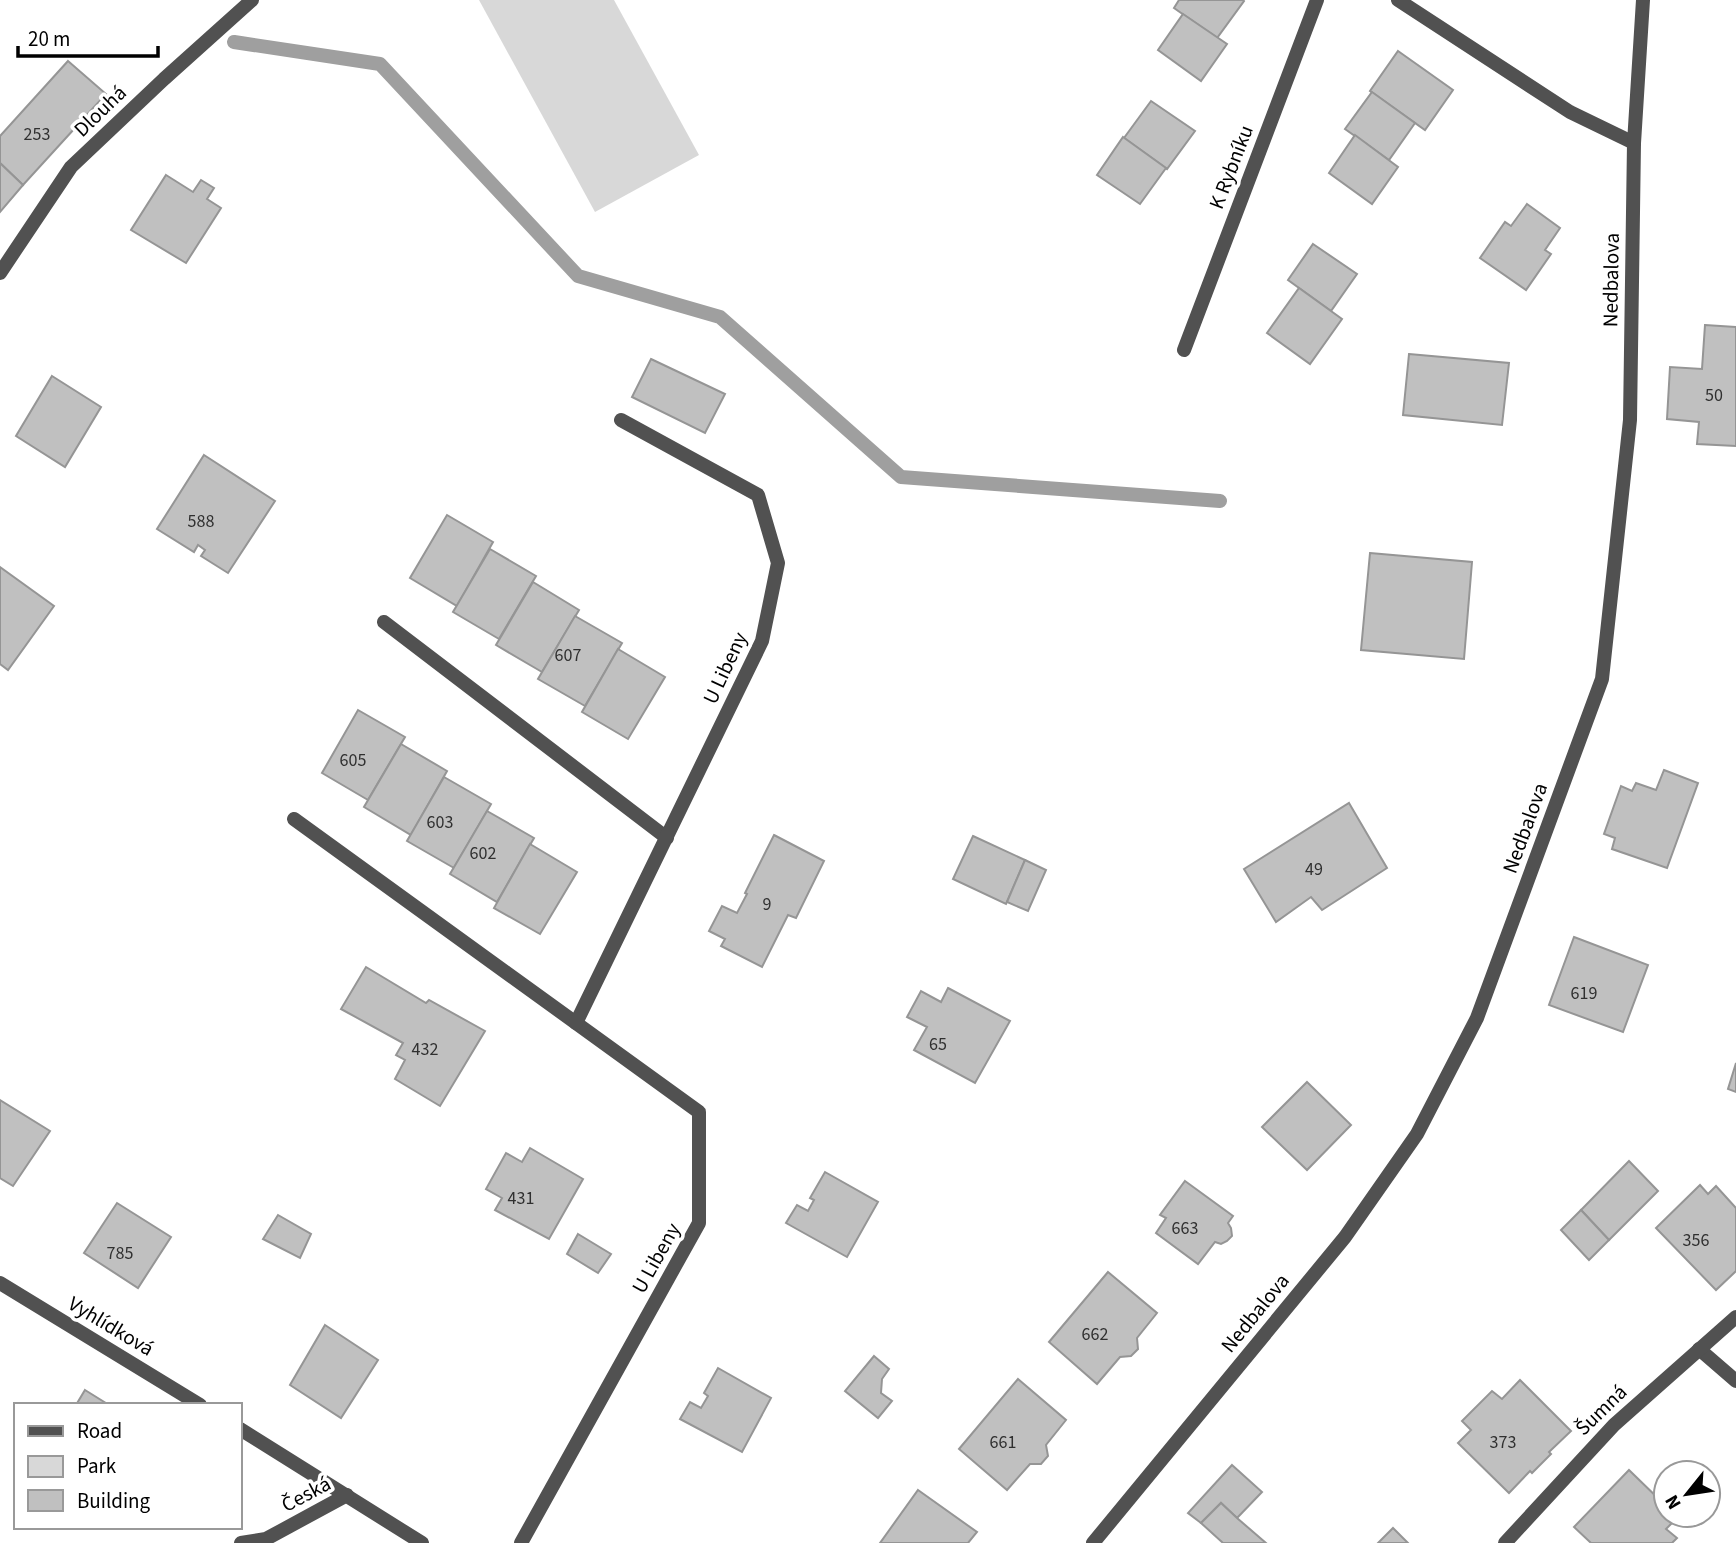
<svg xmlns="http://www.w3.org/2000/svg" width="1736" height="1543" font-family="'Source Sans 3',sans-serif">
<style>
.green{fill:#d8d8d8}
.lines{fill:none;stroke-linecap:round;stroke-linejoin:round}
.stream{stroke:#9f9f9f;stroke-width:14}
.building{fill:#c0c0c0;stroke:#959595;stroke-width:2}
.minor{stroke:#515151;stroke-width:14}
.labels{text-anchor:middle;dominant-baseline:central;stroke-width:7;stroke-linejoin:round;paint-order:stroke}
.number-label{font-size:18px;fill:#303030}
.street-label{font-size:21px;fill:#000;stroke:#fff}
</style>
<rect width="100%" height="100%" fill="#fff"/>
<path class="green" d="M479 0H614L699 155 595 212Z"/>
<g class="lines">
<path class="stream" d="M234 42 380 64 578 276 720 317 901 477 1220 501"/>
</g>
<g class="building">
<path d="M1179 0H1243L1244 1 1217 38 1174 8Z"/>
<path d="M1183 14 1227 44 1201 81 1158 50Z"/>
<path d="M1398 51 1453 90 1425 130 1370 91Z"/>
<path d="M68 61 106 94 23 185 0 163V136Z"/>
<path d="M1372 92 1415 123 1389 160 1345 129Z"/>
<path d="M1151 101 1195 131 1167 169 1124 138Z"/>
<path d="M1355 135 1398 167 1372 204 1329 173Z"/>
<path d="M1123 137 1166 168 1140 204 1097 175Z"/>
<path d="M0 163 23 185 0 212Z"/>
<path d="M166 175 193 192 201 180 214 188 207 199 221 208 186 263 131 230Z"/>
<path d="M1527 204 1560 228 1545 250 1551 254 1526 290 1480 258 1505 222 1511 226Z"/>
<path d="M1313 244 1357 274 1331 311 1288 280Z"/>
<path d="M1299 288 1342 319 1310 364 1267 333Z"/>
<path d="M1705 325 1736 327V446L1697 444 1699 422 1667 419 1670 367 1702 369Z"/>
<path d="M1409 354 1509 363 1502 425 1403 415Z"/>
<path d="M651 359 725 394 705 433 632 397Z"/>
<path d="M52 376 101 407 65 467 16 436Z"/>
<path d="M204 455 275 501 228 573 201 556 205 550 198 545 194 552 157 529Z"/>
<path d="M447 515 493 542 457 606 410 578Z"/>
<path d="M490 549 536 576 499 639 453 612Z"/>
<path d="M1370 553 1472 562 1464 659 1361 650Z"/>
<path d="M0 567 54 606 8 670 0 664Z"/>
<path d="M533 582 579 610 542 672 496 645Z"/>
<path d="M575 616 622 643 585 706 538 679Z"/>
<path d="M618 649 665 677 628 739 582 712Z"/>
<path d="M358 710 405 737 368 800 322 773Z"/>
<path d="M401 744 447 771 411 835 364 807Z"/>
<path d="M1664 770 1698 783 1667 868 1612 849 1615 838 1604 834 1621 786 1632 791 1636 783 1656 790Z"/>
<path d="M444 777 491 804 454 868 407 841Z"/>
<path d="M1349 803 1387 868 1322 910 1311 897 1276 922 1244 869Z"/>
<path d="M487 811 534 838 497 902 450 874Z"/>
<path d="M774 835 824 861 796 918 788 915 762 967 721 946 725 939 709 931 722 906 737 913 747 894 745 893Z"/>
<path d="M973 836 1025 860 1006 904 953 879Z"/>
<path d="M530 844 577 872 540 934 494 908Z"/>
<path d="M1025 860 1046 870 1028 911 1007 902Z"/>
<path d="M1574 937 1648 965 1623 1032 1549 1005Z"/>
<path d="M366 967 426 1003 429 1000 485 1031 440 1106 395 1079 405 1060 396 1055 403 1043 341 1009Z"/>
<path d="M948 988 1010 1021 975 1083 914 1050 927 1027 907 1017 921 991 941 1002Z"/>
<path d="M1736 1063V1092L1728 1089Z"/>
<path d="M1307 1082 1351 1125 1307 1170 1262 1127Z"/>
<path d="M0 1100 50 1131 13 1186 0 1178Z"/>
<path d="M530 1148 583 1179 549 1239 495 1210 502 1198 486 1189 506 1153 522 1162Z"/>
<path d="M1629 1161 1658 1191 1609 1240 1581 1210Z"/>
<path d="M825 1172 878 1202 847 1257 786 1223 797 1205 808 1211 814 1200 810 1198Z"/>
<path d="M1185 1181 1233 1216 1228 1223 1231 1228 1232 1236 1227 1241 1221 1244 1215 1242 1198 1264 1156 1233 1166 1218 1160 1215Z"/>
<path d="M1700 1185 1708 1194 1716 1186 1736 1208V1271L1716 1290 1656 1228Z"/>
<path d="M117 1203 171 1237 138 1288 84 1253Z"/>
<path d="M1581 1210 1609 1240 1589 1260 1561 1230Z"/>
<path d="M278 1215 311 1234 300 1258 263 1239Z"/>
<path d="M578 1234 611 1254 598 1273 567 1254Z"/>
<path d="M1108 1272 1157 1313 1137 1338 1138 1349 1131 1356 1120 1357 1097 1384 1049 1342Z"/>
<path d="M325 1325 378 1360 341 1418 290 1385Z"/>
<path d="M874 1356 889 1369 882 1379 881 1393 892 1401 878 1418 845 1391Z"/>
<path d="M718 1368 771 1398 742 1452 680 1419 690 1402 701 1408 708 1396 704 1393Z"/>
<path d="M1018 1379 1066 1420 1046 1445 1048 1456 1041 1464H1030L1007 1490 959 1449Z"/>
<path d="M1520 1380 1571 1431 1549 1452 1551 1454 1532 1473 1530 1471 1509 1493 1458 1443 1471 1430 1462 1421 1492 1391 1502 1399Z"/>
<path d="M85 1390 109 1405H76Z"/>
<path d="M1232 1465 1262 1492 1237 1518 1221 1503 1201 1523 1188 1513Z"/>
<path d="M1629 1470 1666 1506V1515H1676L1678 1517 1666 1529 1677 1538 1672 1543H1591L1574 1527Z"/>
<path d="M918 1490 977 1532 968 1543H880Z"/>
<path d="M1221 1503 1237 1518 1266 1543H1223L1201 1523Z"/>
<path d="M1393 1528 1408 1543H1378Z"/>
</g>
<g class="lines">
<g class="minor">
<path d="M1398 0 1570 112 1634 143"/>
<path d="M0 273 71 167 164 79 252 0"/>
<path d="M1184 350 1317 0"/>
<path d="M384 622 667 838"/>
<path d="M294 819 699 1112V1223L521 1543"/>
<path d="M576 1023 762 641 778 563 758 495 621 420"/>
<path d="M0 1283 200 1405"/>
<path d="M1699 1349 1736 1381"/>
<path d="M240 1429 422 1543"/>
<path d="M241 1543 266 1539 347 1495"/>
<path d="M1093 1543 1345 1237 1417 1134 1477 1018 1602 679 1630 420 1634 143 1643 0"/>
<path d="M1505 1543 1614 1425 1736 1317"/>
</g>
</g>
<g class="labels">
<g class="number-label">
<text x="37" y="134">253</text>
<text x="1714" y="395">50</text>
<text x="201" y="521">588</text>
<text x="568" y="655">607</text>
<text x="353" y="760">605</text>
<text x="440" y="822">603</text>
<text x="483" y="853">602</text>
<text x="1314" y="869">49</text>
<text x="767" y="904">9</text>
<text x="1584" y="993">619</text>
<text x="938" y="1044">65</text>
<text x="425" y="1049">432</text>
<text x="521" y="1198">431</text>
<text x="1185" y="1228">663</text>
<text x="1696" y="1240">356</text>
<text x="120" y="1253">785</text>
<text x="1095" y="1334">662</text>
<text x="1003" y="1442">661</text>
<text x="1503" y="1442">373</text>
</g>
<g class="street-label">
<text transform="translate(100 111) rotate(-44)">Dlouhá</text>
<text transform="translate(1231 167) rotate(-69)">K Rybníku</text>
<text transform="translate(1611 280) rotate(-89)">Nedbalova</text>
<text transform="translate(725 668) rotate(-65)">U Libeny</text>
<text transform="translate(1525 828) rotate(-70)">Nedbalova</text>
<text transform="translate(656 1258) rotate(-61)">U Libeny</text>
<text transform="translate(1255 1313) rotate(-51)">Nedbalova</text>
<text transform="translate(111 1326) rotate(31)">Vyhlídková</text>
<text transform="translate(1601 1410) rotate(-44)">Šumná</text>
<text transform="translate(306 1494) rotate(-28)">Česká</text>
</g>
</g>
<rect x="14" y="1403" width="228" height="126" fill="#ffffff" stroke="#999999" stroke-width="2"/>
<rect x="28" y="1426" width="35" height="10" fill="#515151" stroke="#999999" stroke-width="2"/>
<text x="77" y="1438" font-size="21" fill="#000000">Road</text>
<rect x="28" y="1456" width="35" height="21" fill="#d8d8d8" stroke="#999999" stroke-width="2"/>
<text x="77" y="1473" font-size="21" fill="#000000">Park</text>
<rect x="28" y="1490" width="35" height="21" fill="#c0c0c0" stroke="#999999" stroke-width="2"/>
<text x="77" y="1508" font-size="21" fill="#000000">Building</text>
<g transform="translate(1687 1494) rotate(240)"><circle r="33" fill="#ffffff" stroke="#999999" stroke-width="2"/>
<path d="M0-5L12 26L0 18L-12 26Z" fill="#000000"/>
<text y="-10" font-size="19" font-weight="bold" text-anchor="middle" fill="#000000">N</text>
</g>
<path d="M18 46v10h140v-10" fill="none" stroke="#000000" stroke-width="3.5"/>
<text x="28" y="46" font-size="21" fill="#000000" stroke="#ffffff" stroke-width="5" paint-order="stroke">20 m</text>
</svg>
